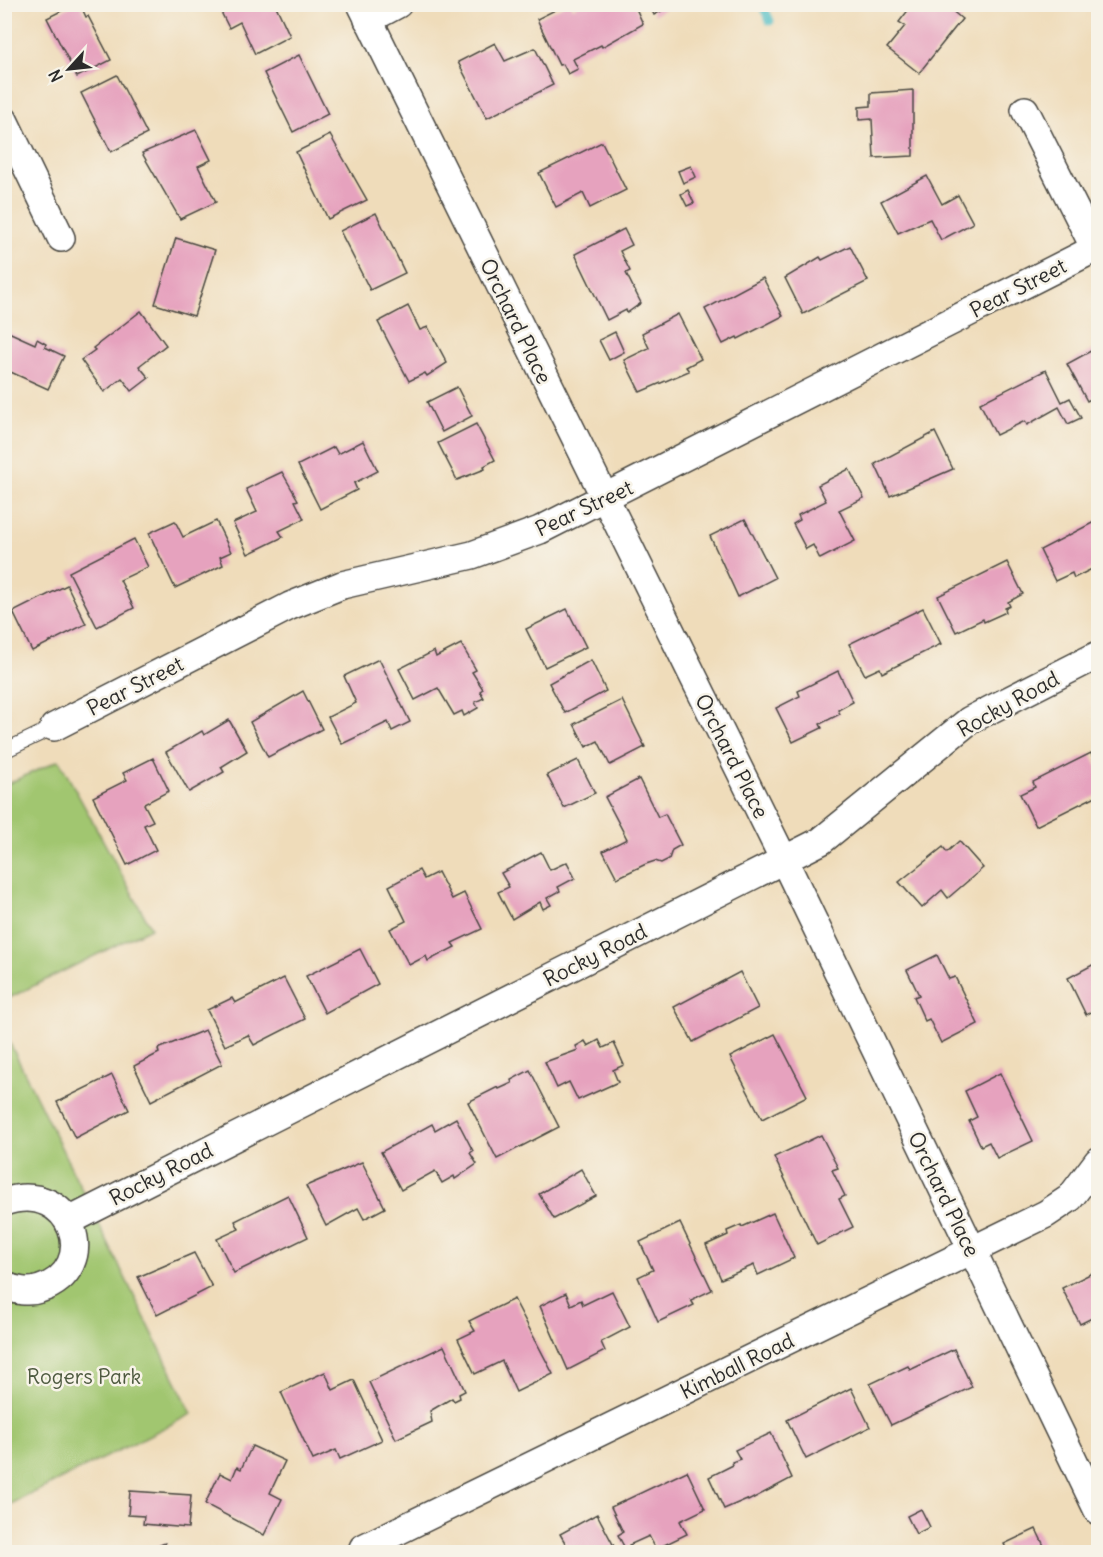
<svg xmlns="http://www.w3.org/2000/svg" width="1103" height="1557" font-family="Delius,sans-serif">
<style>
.green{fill:#a1c670;stroke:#66784e;stroke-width:1.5}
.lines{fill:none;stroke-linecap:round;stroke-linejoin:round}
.stream{stroke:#50bec5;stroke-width:9}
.building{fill:#e6a2be}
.lane-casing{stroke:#484640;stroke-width:16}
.street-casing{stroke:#484640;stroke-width:30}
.lane{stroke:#fff;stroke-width:14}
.street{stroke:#fff;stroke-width:27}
.labels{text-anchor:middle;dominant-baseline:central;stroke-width:5;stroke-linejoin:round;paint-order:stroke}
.street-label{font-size:21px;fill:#2b2b2b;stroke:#f7f3e8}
.park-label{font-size:21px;fill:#4e5a40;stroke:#f7f3e8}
</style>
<rect width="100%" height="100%" fill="#f7f3e8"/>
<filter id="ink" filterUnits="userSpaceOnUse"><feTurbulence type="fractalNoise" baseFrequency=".0167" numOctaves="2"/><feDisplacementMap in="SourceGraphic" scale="12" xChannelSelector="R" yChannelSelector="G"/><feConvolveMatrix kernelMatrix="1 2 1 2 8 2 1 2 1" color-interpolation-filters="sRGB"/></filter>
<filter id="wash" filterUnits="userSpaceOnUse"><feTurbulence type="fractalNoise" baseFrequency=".008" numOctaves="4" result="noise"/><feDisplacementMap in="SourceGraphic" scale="24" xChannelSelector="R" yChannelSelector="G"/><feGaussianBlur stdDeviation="1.35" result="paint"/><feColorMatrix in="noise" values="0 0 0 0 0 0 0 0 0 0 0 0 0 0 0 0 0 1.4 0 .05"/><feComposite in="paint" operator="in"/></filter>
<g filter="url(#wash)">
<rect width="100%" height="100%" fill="#efdcba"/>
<g class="green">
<path d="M59 760 151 928 5 1000V785Z"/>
<path d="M4 1031 192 1414 5 1507H4Z"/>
</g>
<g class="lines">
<path class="stream" d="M762 4 770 21"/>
</g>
<g id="blocks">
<g class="building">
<path d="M75 4H80L86 17 88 16 111 60 77 77 47 18Z"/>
<path d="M217 4H275L290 36 255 54 240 22 229 28Z"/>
<path d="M567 4H571L573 8 580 4H634L643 24 602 47 601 45 573 59 578 69 568 74 563 64 559 65 537 19Z"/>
<path d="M649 4H674L654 15Z"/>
<path d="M913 4H944L962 19 919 73 887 48 905 26 899 22Z"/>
<path d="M495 43 505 61 535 48 553 85 487 118 458 62Z"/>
<path d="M299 55 328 114 293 132 264 73Z"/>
<path d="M117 75 147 134 111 152 81 93Z"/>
<path d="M913 90V156L874 158 872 119 859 120V107L871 106V93Z"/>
<path d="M196 130 211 160 198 166 216 202 180 219 142 153Z"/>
<path d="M330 135 367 200 328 219 296 152Z"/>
<path d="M602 142 626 190 590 208 583 193 556 207 539 173Z"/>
<path d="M691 166 696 177 683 183 678 171Z"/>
<path d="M927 176 942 204 958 195 973 223 941 240 930 219 898 233 881 201Z"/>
<path d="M688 190 694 203 687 206 681 194Z"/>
<path d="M376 213 405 273 370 290 340 231Z"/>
<path d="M624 229 632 245 620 251 630 271 626 273 641 303 627 313 626 310 607 320 575 254Z"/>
<path d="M176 238 215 250 194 316 155 304Z"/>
<path d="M850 246 868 281 803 314 785 278 820 257 822 260Z"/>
<path d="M763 278 783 316 738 339 737 337 723 344 705 309Z"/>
<path d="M408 306 420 330 428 327 447 363 427 376 425 373 409 381 378 322Z"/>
<path d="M141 311 166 345 139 366 149 378 132 391 122 378 104 392 81 360 95 350 93 348Z"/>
<path d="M678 314 701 359 686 367 689 371 640 392 624 360 649 348 642 333Z"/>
<path d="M4 330 35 344 37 339 46 344 45 347 64 356 48 389 4 369Z"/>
<path d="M615 332 624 352 609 360 599 340Z"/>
<path d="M1098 347V395L1087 401 1067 364Z"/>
<path d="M1046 370 1062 402 1070 398 1081 418 1068 424 1059 407 1027 425 1025 421 996 435 980 403Z"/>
<path d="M457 387 472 416 442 432 427 402Z"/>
<path d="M476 424 495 460 484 466 485 469 457 480 438 443Z"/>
<path d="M935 432 953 469 890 496 875 464Z"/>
<path d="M363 441 378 471 354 483 357 490 320 509 298 465 334 447 338 454Z"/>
<path d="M849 469 864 498 839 510 855 541 820 559 813 545 806 549 793 524 800 520 798 515 826 501 818 485Z"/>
<path d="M282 472 298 500 295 501 304 519 279 531 283 537 248 554 233 523 257 512 246 489Z"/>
<path d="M745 519 775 578 738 597 710 536Z"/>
<path d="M1098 520V566L1074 578 1072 573 1055 581 1040 550Z"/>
<path d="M175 521 183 537 216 521 231 552 220 557 223 565 175 588 149 533Z"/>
<path d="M134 539 148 567 120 580 134 608 97 627 69 572Z"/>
<path d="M1007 562 1023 594 1008 602 1010 606 1005 608 1006 612 984 622 983 619 956 632 938 596Z"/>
<path d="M67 585 86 624 32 651 13 612Z"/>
<path d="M923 608 941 644 882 673 880 668 865 675 849 644Z"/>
<path d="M567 609 586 647 545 667 526 629Z"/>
<path d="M461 644 476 670 472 672 483 689 480 691 484 698 475 702 478 708 464 716 462 711 454 715 438 688 415 700 399 669 434 651 436 657Z"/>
<path d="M379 659 410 722 392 731 388 722 342 744 328 717 356 703 344 676Z"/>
<path d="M591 660 606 691 565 713 549 683Z"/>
<path d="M838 671 853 702 838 710 840 714 820 724 822 728 793 742 776 708 800 696 798 691Z"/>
<path d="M303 691 322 729 268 757 250 722Z"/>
<path d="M622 700 645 747 610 765 598 741 586 747 574 724Z"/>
<path d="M229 720 247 751 221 767 224 772 189 792 166 752 202 731 204 735Z"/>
<path d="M1091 753 1098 768V795L1036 826 1020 794 1035 787 1033 782Z"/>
<path d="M153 758 169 791 144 804 153 821 144 825 156 850 127 865 93 797 127 780 123 773Z"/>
<path d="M578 760 595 793 564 808 547 775Z"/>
<path d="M639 779 658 817 665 814 681 845 672 850 669 859 661 863 655 861 646 864 617 878 603 851 627 839 605 797Z"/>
<path d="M959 841 983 868 948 898 942 890 922 908 899 882 943 847 947 852Z"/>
<path d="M541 852 550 870 567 862 575 878 558 887 560 891 547 898 551 905 543 909 540 902 512 919 498 892 509 887 501 873Z"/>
<path d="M419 870 424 879 438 872 452 899 464 893 482 929 452 943 455 947 428 961 426 956 409 965 390 929 406 921 389 886Z"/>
<path d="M360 949 378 984 325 1013 306 976Z"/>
<path d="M937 955 949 979 955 977 978 1024 941 1043 929 1019 925 1021 914 997 919 995 907 970Z"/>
<path d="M1098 962V1008L1086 1015 1068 978Z"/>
<path d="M740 972 758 1008 693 1042 674 1007Z"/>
<path d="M284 978 305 1019 254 1045 248 1035 225 1046 207 1010 232 998 235 1003Z"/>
<path d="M205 1030 222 1064 151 1101 134 1066 159 1053 158 1049Z"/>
<path d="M775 1034 807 1096 762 1119 730 1057Z"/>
<path d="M599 1040 603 1048 614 1043 624 1065 613 1070 618 1082 578 1100 569 1082 557 1088 545 1062 578 1050 576 1046 585 1041 588 1046Z"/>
<path d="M530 1070 559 1127 497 1159 468 1102 498 1087 499 1089 512 1083 511 1080Z"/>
<path d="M1000 1073 1033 1141 997 1158 989 1142 981 1146 969 1121 977 1117 965 1091Z"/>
<path d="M112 1075 129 1110 75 1138 57 1102Z"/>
<path d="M456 1118 473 1151 470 1153 477 1164 455 1179 454 1176 442 1183 435 1171 401 1190 381 1152 432 1124 435 1130Z"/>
<path d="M821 1135 838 1168 832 1170 845 1196 839 1199 853 1227 817 1245 774 1157Z"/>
<path d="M362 1162 385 1208 364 1219 358 1208 326 1226 306 1186Z"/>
<path d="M581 1169 596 1196 554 1219 539 1194Z"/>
<path d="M288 1195 308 1237 234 1273 217 1239 239 1229 235 1221Z"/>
<path d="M773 1213 794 1258 758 1275 754 1265 721 1279 706 1245 728 1235 727 1231 741 1225 742 1227Z"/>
<path d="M680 1223 712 1290 691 1300 694 1305 658 1322 638 1277 653 1270 640 1242Z"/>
<path d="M194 1253 212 1287 157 1315 138 1277Z"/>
<path d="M1098 1270V1315L1080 1324 1062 1288Z"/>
<path d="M612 1291 630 1327 601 1342 605 1351 568 1370 540 1306 566 1293 571 1305 581 1300 583 1305Z"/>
<path d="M514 1299 553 1374 516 1392 502 1361 475 1374 458 1339 475 1331 469 1321Z"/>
<path d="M444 1346 465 1391 459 1394 460 1398 454 1401 452 1398 430 1411 432 1422 396 1439 369 1382Z"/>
<path d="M954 1349 972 1387 891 1425 870 1384 908 1366 910 1370Z"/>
<path d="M325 1372 333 1390 354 1380 382 1440 340 1459 336 1450 313 1460 281 1392Z"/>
<path d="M851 1388 870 1427 806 1459 787 1420Z"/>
<path d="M771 1433 792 1478 748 1501 747 1499 724 1509 709 1477 733 1465 732 1462 740 1459 735 1450Z"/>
<path d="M252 1446 285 1461 270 1493 282 1499 264 1535 205 1504 220 1473 232 1479 237 1467 241 1469Z"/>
<path d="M687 1471 705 1509 680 1521 687 1534 656 1549 649 1536 629 1545 633 1552H627L618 1535 623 1532 611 1507Z"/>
<path d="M130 1491 191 1495 188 1528 143 1524 144 1516 128 1515Z"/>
<path d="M921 1509 930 1527 916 1534 907 1516Z"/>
<path d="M597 1514 617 1552H554L567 1546 560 1534Z"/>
<path d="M1036 1529 1047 1552H1008L1004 1544Z"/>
<path d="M165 1543 169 1552H143Z"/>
</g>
</g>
</g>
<g filter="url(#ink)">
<use href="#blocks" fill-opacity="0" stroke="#484640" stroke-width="1.5"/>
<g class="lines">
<defs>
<path id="lane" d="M4 751 54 727"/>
<g id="street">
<path d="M361 4 784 860 1098 1511"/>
<path d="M368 20 398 4"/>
<path d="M1025 110 1095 249"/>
<path d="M4 120 61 238"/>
<path d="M54 727 290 606 342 585 472 555 540 530 1098 247"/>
<path d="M4 1202C73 1178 103 1269 40 1289 29 1293 15 1291 4 1285"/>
<path d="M69 1221 821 841 970 720 1098 655"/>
<path d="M365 1552 363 1548 1046 1214 1070 1198 1098 1161"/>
</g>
</defs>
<use href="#lane" class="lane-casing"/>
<use href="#street" class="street-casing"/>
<use href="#lane" class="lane"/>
<use href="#street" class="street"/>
</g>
</g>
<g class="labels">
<g class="street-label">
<text transform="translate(1018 288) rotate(-27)">Pear Street</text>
<text transform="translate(516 321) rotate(64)">Orchard Place</text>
<text transform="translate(584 508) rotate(-25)">Pear Street</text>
<text transform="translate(135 686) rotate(-27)">Pear Street</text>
<text transform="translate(1008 704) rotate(-29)">Rocky Road</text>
<text transform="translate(732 756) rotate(63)">Orchard Place</text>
<text transform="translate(595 955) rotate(-27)">Rocky Road</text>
<text transform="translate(161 1174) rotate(-27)">Rocky Road</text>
<text transform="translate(944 1194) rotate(64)">Orchard Place</text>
<text transform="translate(737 1366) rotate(-26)">Kimball Road</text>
</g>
<g class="park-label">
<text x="84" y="1376">Rogers Park</text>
</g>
</g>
<rect width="1103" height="1557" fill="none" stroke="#f7f3e8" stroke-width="24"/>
<g transform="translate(69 69) rotate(243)" stroke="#f7f3e8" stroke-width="4.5" paint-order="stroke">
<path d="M0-4.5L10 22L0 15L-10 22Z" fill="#2b2b2b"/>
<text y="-9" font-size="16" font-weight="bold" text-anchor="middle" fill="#2b2b2b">N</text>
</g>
</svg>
